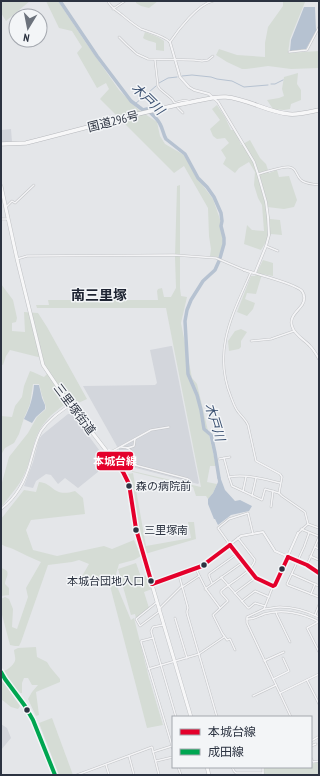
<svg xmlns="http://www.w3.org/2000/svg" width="320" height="776" font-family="'PT Sans Narrow','Noto Sans JP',sans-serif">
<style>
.built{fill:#d3d6dc}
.green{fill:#d5dcd5}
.water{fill:#b6c2d1}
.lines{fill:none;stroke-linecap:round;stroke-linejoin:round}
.stream{stroke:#b6c2d1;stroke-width:1}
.river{stroke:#b6c2d1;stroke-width:3.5}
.minor-casing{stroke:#c2c4c7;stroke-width:2.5}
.tertiary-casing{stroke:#c2c4c7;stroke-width:3}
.primary-casing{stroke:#c1c3c6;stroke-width:4}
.trunk-casing{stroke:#b7b9bd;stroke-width:4.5}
.minor{stroke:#f4f4f6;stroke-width:1.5}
.tertiary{stroke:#f4f4f6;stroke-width:2}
.primary{stroke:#f7f7f8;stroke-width:3}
.trunk{stroke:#f7f7f8;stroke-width:3.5}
.trunk-bridge-casing{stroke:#b7b9bd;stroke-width:4.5;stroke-linecap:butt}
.trunk-bridge{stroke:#f7f7f8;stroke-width:3.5}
.bus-1-casing{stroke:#f3f5f7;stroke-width:7}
.bus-2-casing{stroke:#f3f5f7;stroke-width:7}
.bus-1{stroke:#e4002b;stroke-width:4}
.bus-2{stroke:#00a651;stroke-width:4}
.bus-dot{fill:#2c3341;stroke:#f3f5f7;stroke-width:1.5}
.labels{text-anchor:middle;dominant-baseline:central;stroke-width:3;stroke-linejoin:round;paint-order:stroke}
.bus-label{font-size:11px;fill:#2c3341;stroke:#f3f5f7;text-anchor:start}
.street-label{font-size:12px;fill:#2c3341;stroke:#f3f5f7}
.water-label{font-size:13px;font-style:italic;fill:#3a5071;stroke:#f3f5f7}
.quarter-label{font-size:14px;font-weight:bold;fill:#1e2432;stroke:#f3f5f7}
.line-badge{stroke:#f3f5f7;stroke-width:1.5}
.badge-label{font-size:11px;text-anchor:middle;font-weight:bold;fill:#fff}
</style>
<rect width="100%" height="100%" fill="#e4e6e9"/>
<g class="built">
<path d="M11 129 12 142 1 143V130Z"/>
<path d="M171 346H172L199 483 198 484 128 466 83 386 155 385 157 383 150 350Z"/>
<path d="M68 414H72L109 463 78 488 65 478 58 484 51 475 46 474 36 481 33 488 24 486 33 462 39 439 42 435Z"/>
<path d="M1 724 7 728 11 738 1 750Z"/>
</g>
<g class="green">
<path d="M1 1H30L6 21 1 13Z"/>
<path d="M46 1H58L86 43 119 90 139 110 157 122 160 136 165 144 184 155 195 175 213 199 224 231V246L218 257 210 256 211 249 209 236 208 208 184 166 174 173 100 99 109 89 106 83 97 88 77 53 82 47 72 31 59 28Z"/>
<path d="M136 1H158L149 8 141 6 136 3Z"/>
<path d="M283 1 305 2 290 39 288 53 319 51V68L291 69 268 66 246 69H242L227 62 216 55 219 49 237 55 265 57V43L268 27 283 6Z"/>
<path d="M145 32 158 37 164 41V51L156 50V43C151 41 147 41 143 38Z"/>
<path d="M298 73 297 84 301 90V100L291 104 290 109 284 110 273 109 267 100 279 98 284 96 282 89 284 77Z"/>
<path d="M217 105 225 117 231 130H235L237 134 241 145 250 140 260 158 266 164 269 173 277 170 279 177 289 176 297 200 294 207 284 209 267 207 270 219 280 220 282 235 271 234 261 250 244 244 247 225 252 230 264 231 262 205 258 198 254 185 255 172 249 162 239 168 235 173 223 164 226 158 221 150 229 143 225 138 217 139 213 136 210 129 220 120 212 109Z"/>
<path d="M180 185V288L181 296 187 297 181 323 192 378 197 384 213 452 216 466H210L207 482 217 484 213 493 208 499 206 496H196L193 487 129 471 128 470 201 487 166 308H37L36 305H49L48 300H158L157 291 158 289 162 288 164 297H171L176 288 175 257 177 186Z"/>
<path d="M263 260 273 263V276L262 274 256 294 247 293 245 299 255 303 253 309 247 316 237 312 251 276H255Z"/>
<path d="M1 284 13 300 17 318 16 322 12 323V331L25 332 24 312 38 313 47 327 87 399 76 404 69 401C62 407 51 414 46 421 32 436 33 457 24 475 19 486 10 495 3 505H1V486L9 457 28 433 37 417 46 409C46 405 44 402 43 398 41 394 41 389 39 384H33L30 404 24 418 19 434 14 443 5 448 1 455V416L12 417 15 406 22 397 24 386 30 371 33 372 44 377 47 374 42 358 10 350 6 356 3 365 1 364Z"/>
<path d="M241 329 247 332 241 341V347L239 349 229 351 228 341 235 331Z"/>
<path d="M133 473 146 546 191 538 188 522H194L196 539 145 554 138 530 128 474Z"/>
<path d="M39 482C54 483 53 498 75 491L83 498 85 514 31 520 26 530 33 550 57 556 104 546 112 549 134 540 141 556 134 560 119 564 116 574V584L131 620 134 618 149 678 163 725 147 728 109 582 106 579 86 582 81 578 89 564 79 560 72 562 48 565 21 642 19 646H15L10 645 1 611V599L5 597 9 599 13 609 12 627 17 629 28 597 26 588 41 562C32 558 23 554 13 549 9 547 5 547 1 544V519L24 490 36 492Z"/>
<path d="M136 563 141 577 148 575 152 589 144 592 149 608 136 618 135 614 131 615 118 569Z"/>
<path d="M1 568 4 569 7 571C9 576 5 579 5 584L9 588V595L1 596Z"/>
<path d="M36 647 37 657 47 662 50 667 60 679V682L36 692 39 715 36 716 28 699 32 692 38 685H32L28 678H24L22 683V693H20L12 685 7 687 20 706 18 709 11 707 1 699V672C6 671 13 666 15 661 16 658 14 653 14 650L18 648Z"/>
<path d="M52 718 73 775H59L39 723Z"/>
<path d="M319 762V775H264V767H311V764Z"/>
</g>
<g class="water">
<path d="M304 7H315L316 31 306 49 290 51 291 40Z"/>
<path d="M34 385H39L42 398 45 405V409L36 417 32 423 24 419C30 407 33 398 34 385Z"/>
<path d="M217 474H219L225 490 235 501 240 500 252 506 249 511 231 515 218 525 215 519H214L208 504V499L213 493 218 482Z"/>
</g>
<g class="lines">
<g class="stream">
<path d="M182 76 192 75 211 77 217 79 232 81 244 87 268 85"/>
<path d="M159 83 168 78 177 77"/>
<path d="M271 84H275L283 80"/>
<path d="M135 104 156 86"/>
</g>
<g class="river">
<path d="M60 1 97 56 131 101 143 110 147 109C151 114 157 118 160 124 163 129 163 134 166 139L185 154 198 178 207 187 214 197 221 213 222 221 221 226 224 238V244L220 258"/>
<path d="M219 261 215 270 203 281 191 300 187 310 185 321 188 374 197 395 201 410 204 429 211 435 215 453 219 478"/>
</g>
<defs>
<g id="minor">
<path d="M108 1C110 7 116 10 121 14 127 19 134 25 141 29 151 33 162 35 170 42 178 30 198 4 213 1"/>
<path d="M113 9 125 1"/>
<path d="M119 37 127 45 137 54 148 59 194 60 202 61 208 60 213 56"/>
<path d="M289 52 307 50 319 27"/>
<path d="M155 60 158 86 160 89 172 99 178 108 183 113"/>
<path d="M175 103C180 101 185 99 190 102"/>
<path d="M258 174C266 172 282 166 289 167 297 168 296 176 301 180 305 184 314 184 319 185"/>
<path d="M6 207 12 201 15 203 34 185"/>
<path d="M1 219H8"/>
<path d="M266 246 278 251"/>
<path d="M17 259 27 256 174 255 216 258 244 270"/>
<path d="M251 272C233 314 212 350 231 397 233 402 235 409 239 413 243 418 246 420 248 425L256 461 280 474 282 477 279 493"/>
<path d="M251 341 271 339 294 331"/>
<path d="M121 447C127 448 129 448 134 446L135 439"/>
<path d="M127 448 129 449 131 451 128 460 131 464 188 479"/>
<path d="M109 453 151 430 169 427"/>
<path d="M224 458 229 477 232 486 262 500 265 489 279 493 282 496 305 512 308 524 319 528"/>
<path d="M219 459 230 457"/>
<path d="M229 477C243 474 266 479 280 483"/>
<path d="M243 491 246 477"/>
<path d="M252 496 256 478"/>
<path d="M271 507 273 491"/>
<path d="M301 529 318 536"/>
<path d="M298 533 308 524"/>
<path d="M309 533 304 547 287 584 288 585 319 597"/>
<path d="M230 545 218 528 229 519 248 513 253 534"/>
<path d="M315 547 319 549"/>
<path d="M310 556 319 560"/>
<path d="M307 565 319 537"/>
<path d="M196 569 206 589 220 608"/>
<path d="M292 574 319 586"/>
<path d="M179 575 188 608 187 611V613L217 717"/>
<path d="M221 577 248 608H249L255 603 265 606"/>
<path d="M212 583 209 576V574L237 554"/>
<path d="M273 586 264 609 247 617V623L291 717"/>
<path d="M205 589 243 562"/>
<path d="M235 593 255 578"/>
<path d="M311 594 315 584"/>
<path d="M242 601 255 591 269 597"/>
<path d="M157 602 136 619 140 626 160 611"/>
<path d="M159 609 181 587 184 586 199 576"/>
<path d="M264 609C269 609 275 607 280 607 294 607 307 611 319 617"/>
<path d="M276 612 277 615 290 642"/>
<path d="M315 615 319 605"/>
<path d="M175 618 187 658"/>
<path d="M247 619C253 620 259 616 264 614 283 609 303 613 319 622"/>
<path d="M318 622 307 628 319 652"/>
<path d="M163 625 153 627 151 631 176 717"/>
<path d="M153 638 141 641V642L173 749"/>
<path d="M235 650 230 639 227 640 222 633 213 615 228 601 221 593V591C231 582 252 572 255 560L238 538"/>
<path d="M264 661 284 652"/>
<path d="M148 669 199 654 224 637"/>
<path d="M273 679 289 671 283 658"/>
<path d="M307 680 319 704"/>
<path d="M280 693 319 674"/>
<path d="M253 696 276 685"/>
<path d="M311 741 318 737"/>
<path d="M311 746 316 744"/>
<path d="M153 752 172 746"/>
<path d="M129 756 134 775"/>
<path d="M311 758 313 762 319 761"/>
<path d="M156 761 173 757"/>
<path d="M106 765 109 775"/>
<path d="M178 767 181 775"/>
<path d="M232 767 234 771 236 773H263"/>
<path d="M263 767V775"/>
<path d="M77 775 152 747 159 775"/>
</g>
<g id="tertiary">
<path d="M170 42 180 77 189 87 194 90 209 94 218 102 254 162 258 174 266 202 268 217 269 235 266 246 255 273"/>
<path d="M244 270C255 274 295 283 302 291 305 295 305 301 302 305 297 312 289 317 292 326 294 335 305 340 310 346 314 350 316 354 319 359"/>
<path d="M1 509C17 497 26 480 31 460 34 450 36 440 41 431 48 420 60 412 71 404"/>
<path d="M230 545 256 578 273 586 275 585 298 533"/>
<path d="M152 584 202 566 241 536 263 532 275 551 307 565 319 573"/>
<path d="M1 672 5 679 25 706 33 720 55 775"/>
</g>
<g id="primary">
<path d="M1 186 17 259 43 365 64 396 122 471 127 479 129 484 136 529 145 561 191 717"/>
<path d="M207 767 209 775"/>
</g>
<g id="trunk">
<path d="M181 104C194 102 213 96 226 97 248 99 267 112 289 114 299 115 309 112 319 110"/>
<path d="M1 144 26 143 38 140 138 114"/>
</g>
</defs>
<use href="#minor" class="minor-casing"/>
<use href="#tertiary" class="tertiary-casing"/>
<use href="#primary" class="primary-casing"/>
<use href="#trunk" class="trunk-casing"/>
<use href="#minor" class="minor"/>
<use href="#tertiary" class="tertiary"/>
<use href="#primary" class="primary"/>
<use href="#trunk" class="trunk"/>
<defs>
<path id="trunk-bridge" d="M138 114 181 104"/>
</defs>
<use href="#trunk-bridge" class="trunk-bridge-casing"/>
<use href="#trunk-bridge" class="trunk-bridge"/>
<defs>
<g id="bus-1">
<path d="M109 453 123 472 129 484 136 529 152 584"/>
<path d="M230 545 256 578 273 586 275 585 288 557"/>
<path d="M288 557 307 565 319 573"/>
<path d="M152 584 202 566 230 545"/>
</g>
<path id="bus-2" d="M1 672 5 679 25 706 33 720 55 775"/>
</defs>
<use href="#bus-1" class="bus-1-casing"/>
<use href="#bus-2" class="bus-2-casing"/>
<use href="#bus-1" class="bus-1"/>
<use href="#bus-2" class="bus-2"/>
</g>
<g class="bus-dot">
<circle cx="129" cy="486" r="3.5"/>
<circle cx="136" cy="530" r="3.5"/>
<circle cx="204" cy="565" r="3.5"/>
<circle cx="282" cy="569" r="3.5"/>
<circle cx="151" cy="581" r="3.5"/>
<circle cx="27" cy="710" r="3.5"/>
</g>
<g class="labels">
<g class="bus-label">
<text x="136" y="486">森の病院前</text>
<text x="144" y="530">三里塚南</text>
<text x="144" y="581" text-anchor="end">本城台団地入口</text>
</g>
<g class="street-label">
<text transform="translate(113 121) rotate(-14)">国道296号</text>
<text transform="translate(75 409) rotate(53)">三里塚街道</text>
</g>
<g class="water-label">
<text transform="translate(148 99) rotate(44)">木戸川</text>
<text transform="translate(215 422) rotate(73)">木戸川</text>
</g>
<g class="quarter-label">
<text x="99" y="295">南三里塚</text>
</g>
</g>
<rect class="line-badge" x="96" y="451" width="38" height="20" rx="4" fill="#e4002b"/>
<g class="badge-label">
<text x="115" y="465">本城台線</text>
</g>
<rect width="320" height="776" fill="none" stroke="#2c3341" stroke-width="4"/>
<rect x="172" y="716" width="140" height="52" fill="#f3f5f7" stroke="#a3a7ae"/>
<rect x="180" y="729" width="20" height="6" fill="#e4002b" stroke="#a3a7ae"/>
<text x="208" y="736" font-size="12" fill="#2c3341">本城台線</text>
<rect x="180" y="749" width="20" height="6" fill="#00a651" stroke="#a3a7ae"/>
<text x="208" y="756" font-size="12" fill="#2c3341">成田線</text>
<g transform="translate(28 28) rotate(190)"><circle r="19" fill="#f3f5f7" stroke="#a3a7ae"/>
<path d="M0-3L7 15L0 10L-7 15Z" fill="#6c727c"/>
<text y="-6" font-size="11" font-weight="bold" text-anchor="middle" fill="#2c3341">N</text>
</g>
</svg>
